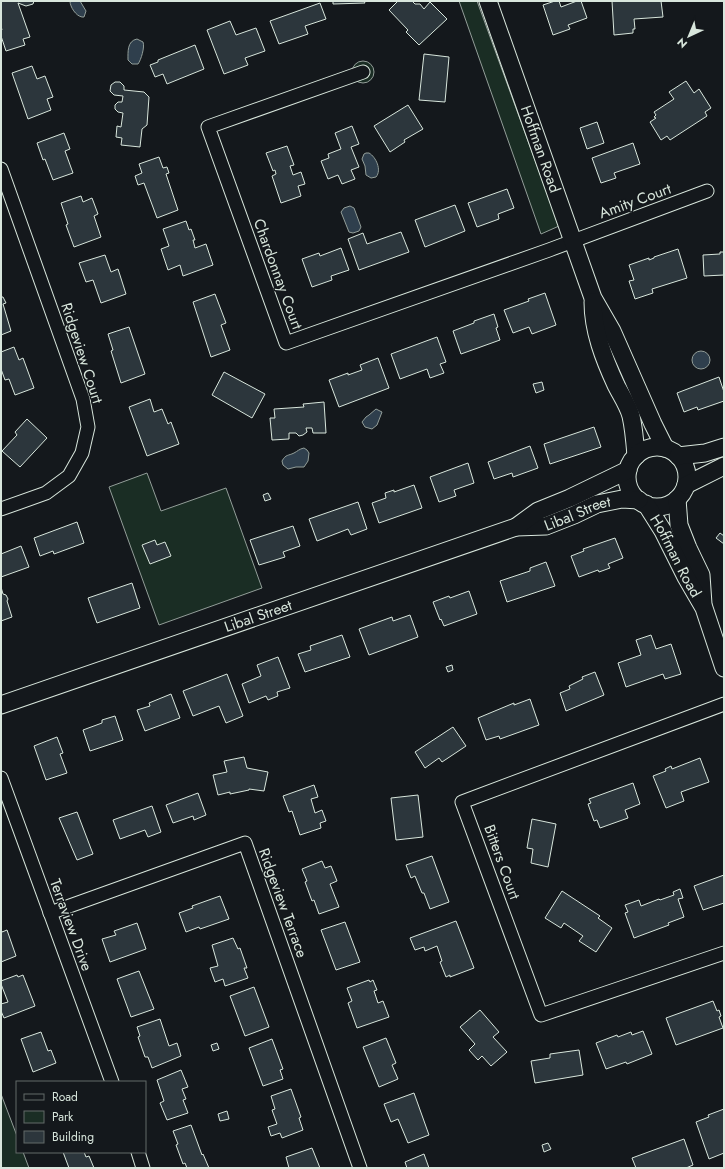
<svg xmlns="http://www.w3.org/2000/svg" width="725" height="1169" font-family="Jost,sans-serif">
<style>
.green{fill:#1a2d24;stroke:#939e99}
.water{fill:#2f3f4d;stroke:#939e99}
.building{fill:#2c363c;stroke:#d8e6dc}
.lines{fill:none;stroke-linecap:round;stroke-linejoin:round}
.minor-casing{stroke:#d8e6dc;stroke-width:15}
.tertiary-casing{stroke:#d8e6dc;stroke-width:19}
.minor{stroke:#14181c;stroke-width:13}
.tertiary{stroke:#14181c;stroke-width:17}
.labels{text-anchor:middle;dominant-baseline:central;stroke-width:3;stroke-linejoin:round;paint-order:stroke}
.street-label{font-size:15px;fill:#d8e6dc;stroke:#14181c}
</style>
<rect width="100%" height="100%" fill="#14181c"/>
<g class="green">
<path d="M459 1H477L559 226 541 234Z"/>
<circle cx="363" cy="72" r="11"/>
<path d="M147 473 161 511 226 488 262 588 159 625 109 487Z"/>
<path d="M1 1094 17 1136V1152H23L29 1168H1Z"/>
</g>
<g class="water">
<path d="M70 1H80L86 11 84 17H82C76 16 70 7 70 1Z"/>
<path d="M137 39 143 42C145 47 141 60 138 64H132L128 60C128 52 127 41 137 39Z"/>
<path d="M366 153H369C376 157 382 170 376 177L371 178 366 175 365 166 362 159 364 154Z"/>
<path d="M350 206 354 208 361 227 359 231 353 233 349 232 341 212 344 208Z"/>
<circle cx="701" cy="360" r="9"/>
<path d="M376 409 382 412 377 425 372 429 365 427 362 422 366 417 369 415Z"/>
<path d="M304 448 307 450 309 453 308 461 304 467H296L288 469 283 465 282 461C286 454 288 456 294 453 298 451 299 449 304 448Z"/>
</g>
<g class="building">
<path d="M1 1H34L33 4 26 6 18 3 30 37 23 39 25 45 6 51 1 36V31L2 30 1 26Z"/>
<path d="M333 1H364L365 3 333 4Z"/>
<path d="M398 1H412L415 4H420L424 9 430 2 447 19 419 45 406 32 408 30 389 10Z"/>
<path d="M555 1H559L561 7 577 1H581L587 18 568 25 570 29 553 35 543 5Z"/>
<path d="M612 1H661L663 17 634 19 635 29H633V33L614 35Z"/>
<path d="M320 3 326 19 305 26 308 34 279 44 270 21Z"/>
<path d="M230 21 236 35 256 28 265 51 245 58 248 65 224 74 207 30Z"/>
<path d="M195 45 204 69 167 84 163 74 155 77 150 65 158 62V60Z"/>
<path d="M424 54 449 57 445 102 419 100Z"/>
<path d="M32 66 37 79 45 76 53 97 47 99 51 110 28 119 12 73Z"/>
<path d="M686 81 694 93 699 89 711 108 705 112 707 116 670 140 667 136 661 140 650 122 656 118 654 117 656 115 654 112 674 99 669 92Z"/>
<path d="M115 82H120L124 86V90L144 92 149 97 147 125 142 129 140 147 121 145 122 138 116 137 117 126 121 127 123 113 118 112 115 109V105L118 102H122L123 96 114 95 110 91 111 85Z"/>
<path d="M408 105 423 129 404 140 405 142 390 152 374 126Z"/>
<path d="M597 122 604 143 587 149 580 128Z"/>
<path d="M352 126 359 144 351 147 359 167 351 170 355 179 342 184 338 175 328 179 321 161 329 158 328 154 341 149 335 133Z"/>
<path d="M64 133 70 149 65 151 73 173 53 180 45 159 43 160 37 143Z"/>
<path d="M633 143 640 164 614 173 616 178 601 183 592 158Z"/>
<path d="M287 146 294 165 290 166 293 175 301 172 305 184 298 186 301 196 281 203 272 176 276 174 275 170 273 171 266 153Z"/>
<path d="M159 157 163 168 167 167 169 173 166 174 178 210 157 218 144 183 138 185 135 176 142 173 139 164Z"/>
<path d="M507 189 514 208 498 214 499 219 477 227 468 203Z"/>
<path d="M81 196 83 202 92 198 98 214 94 216 101 237 74 247 66 225 68 224 61 203Z"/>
<path d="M455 205 465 231 425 247 415 220Z"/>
<path d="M186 221 189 230 191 229 195 240H193L195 248 206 244 213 265 183 276 180 265 168 270 161 249 169 246 163 229Z"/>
<path d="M401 232 409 252 359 270 348 239 363 233 367 244Z"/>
<path d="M341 248 349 270 331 276 332 280 312 287 302 259 319 253 320 256Z"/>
<path d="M678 249 687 278 652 289 653 293 635 299 629 281 634 280 629 265 649 258V260L654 258V257Z"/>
<path d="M720 252H724V275L704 276 703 255 720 254Z"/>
<path d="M105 255 111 272 118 269 126 294 101 303 93 280 86 282 79 263Z"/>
<path d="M545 293 556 325 532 334 529 327 513 333 504 310 529 301 528 299Z"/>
<path d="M215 294 226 323 221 325 230 350 211 357 193 302Z"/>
<path d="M1 297H3L6 303 3 304 11 331 1 335Z"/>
<path d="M494 314 498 327 496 328 500 340 461 354 453 331 474 323V321Z"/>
<path d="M129 327 145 374 121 383 111 351 113 350 108 334Z"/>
<path d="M437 337 446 362 440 364 444 373 430 378 427 369 400 379 391 354Z"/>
<path d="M14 347 19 360 23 358 34 388 15 395 9 379 5 380 1 369V352Z"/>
<path d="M378 358 389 388 339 407 329 380 348 373V375L362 370 360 365Z"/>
<path d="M224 372 265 394 252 418 212 395Z"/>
<path d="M719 377 724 392V401L698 410 697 407 684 412 677 393Z"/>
<path d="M542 382 544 390 536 393 533 384Z"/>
<path d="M150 399 154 412 162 409 168 424 171 422 179 444 147 456 129 407Z"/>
<path d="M324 402 326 433H313L312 428H306L307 432 303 435 299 436 296 433H289V439L272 440 270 418H275L274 409 304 407 303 404Z"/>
<path d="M27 419 47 438 20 467 2 451 17 435 15 432Z"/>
<path d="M594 427 601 447 550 464 544 444Z"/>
<path d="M530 446 538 468 513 477 512 473 494 479 488 462Z"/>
<path d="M468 463 474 483 454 490 456 496 439 502 430 477Z"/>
<path d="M414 485 422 508 379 523 372 503 386 498 385 493 394 490V492Z"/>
<path d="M268 493 271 499 265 501 263 495Z"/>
<path d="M358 502 367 529 351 535 348 529 317 541 309 519Z"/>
<path d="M77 522 84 543 54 554 53 551 40 556 34 538Z"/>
<path d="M293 526 300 546 283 552 285 557 259 565 250 540Z"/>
<path d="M720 533 724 536V544L716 538Z"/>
<path d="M615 538 623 558 608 564 610 568 599 572 598 570 579 577 571 556 584 551 583 549Z"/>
<path d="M155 540 157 545 165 542 171 556 150 564 142 545Z"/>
<path d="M21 546 29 567 1 577V554Z"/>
<path d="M546 562 555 586 507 602 500 581 530 571V568Z"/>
<path d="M132 583 140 608 97 623 88 598Z"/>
<path d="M1 587 3 594 6 595 8 599 7 601 12 617 1 621Z"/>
<path d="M469 591 477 614 444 626 441 619 440 620 433 602 449 596 450 598Z"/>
<path d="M410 615 418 637 369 655 359 629 392 617 393 621Z"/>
<path d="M342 635 350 657 305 672 298 654 311 650 310 646Z"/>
<path d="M651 635 656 649 671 644 681 674 665 679 663 674 626 687 618 663 641 655 636 640Z"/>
<path d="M278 657 290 688 277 692 278 696 268 700 266 696 249 703 242 684 261 676 257 665Z"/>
<path d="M452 665 453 670 448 672 446 667Z"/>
<path d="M595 672 604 695 566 711 560 693 570 689 569 686 583 679 582 677Z"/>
<path d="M227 674 243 716 226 723 219 706 193 716 183 691Z"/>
<path d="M171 694 180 718 145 731 137 710 150 706 149 703Z"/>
<path d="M530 699 539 725 500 739 499 736 486 740 478 718 514 703V705Z"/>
<path d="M115 716 123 740 90 751 83 730 102 723V720Z"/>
<path d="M453 727 466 746 442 762 439 758 425 768 415 752Z"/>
<path d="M57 737 63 753 60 754 67 773 46 780 34 746Z"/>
<path d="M244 757 247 768 268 772 264 791 249 789V790L230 794V792L218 795 213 775 227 772 224 761Z"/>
<path d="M700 758 709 782 681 792 684 801 666 808 653 776 666 771 665 769 671 766 672 769Z"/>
<path d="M633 783 640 804 625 810 628 818 600 828 597 820 594 821 588 804 591 803 589 799Z"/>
<path d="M314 785 318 797 311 799 315 813 322 810 326 821 320 823 321 828 300 835 292 811 289 812 283 796Z"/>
<path d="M198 793 206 815 194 820 193 816 173 823 166 805Z"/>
<path d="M418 795 423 837 396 840 391 798Z"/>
<path d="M152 806 161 832 148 837 145 830 120 839 113 820Z"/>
<path d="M77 812 93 854 77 860 59 818Z"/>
<path d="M532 819 556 824 548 867 531 863 533 849 527 848Z"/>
<path d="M432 856 449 902 430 909 424 893H422L415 876 411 878 406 865Z"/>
<path d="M322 861 325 868 331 866 337 881 330 884 339 907 319 914 314 900 312 901 305 882 307 881 302 869Z"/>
<path d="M724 875V903L703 910 694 886Z"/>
<path d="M680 889 683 898 678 899 684 917 668 923 669 925 634 938 625 913 628 912 625 905 639 900 641 906 659 899 660 900 674 895 673 892Z"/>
<path d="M562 891 600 916 598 918 612 928 596 952 579 941 583 936 564 923 561 928 545 918Z"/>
<path d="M220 896 229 919 200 929 199 927 186 932 179 913 193 908 192 906Z"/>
<path d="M456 921 474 968 450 977V975L446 977 440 962 442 961 437 946 425 951 424 947 415 950 410 938Z"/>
<path d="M345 922 360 962 336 970 321 930Z"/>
<path d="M137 923 146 949 110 962 102 939 116 935 114 931Z"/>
<path d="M1 929 2 932 7 930 16 956 1 962Z"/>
<path d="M233 938 238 949 240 948 247 968H244L248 978 225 986 223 979 215 982 210 968 218 966 212 945Z"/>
<path d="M139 971 154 1009 131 1017 117 979Z"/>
<path d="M17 975 18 977 23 975 35 1006 4 1018 1 1011V1004L8 1002 1 984V981Z"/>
<path d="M369 980 370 982 373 980 377 990 374 991 378 1003 383 1001 389 1017 357 1028 348 1003 352 1001 347 988Z"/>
<path d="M254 987 269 1027 245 1036 230 996Z"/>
<path d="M713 1001 717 1011 719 1010 721 1016 719 1017 723 1028 676 1045 666 1018Z"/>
<path d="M480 1010 499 1032 493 1037 507 1052 491 1066 482 1056 478 1060 469 1050 475 1044 460 1027Z"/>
<path d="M160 1019 169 1046 177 1043 181 1056 152 1068 148 1057H145L138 1037 140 1036 137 1027Z"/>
<path d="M643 1031 652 1054 627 1064 626 1062 606 1069 596 1043 617 1035 618 1037 631 1032 632 1035Z"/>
<path d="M41 1032 48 1051 51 1050 56 1063 33 1072 21 1039Z"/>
<path d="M386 1038 396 1063 392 1065 398 1079 379 1087 363 1047Z"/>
<path d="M272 1039 283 1069 280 1070 283 1079 263 1086 249 1048Z"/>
<path d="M217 1043 219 1049 213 1051 211 1045Z"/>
<path d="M579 1050 583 1075 535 1083 531 1061 550 1058V1054Z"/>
<path d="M181 1070 188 1087 182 1089 186 1099 183 1100 188 1113 167 1120 160 1103 164 1101 157 1080Z"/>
<path d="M291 1089 301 1117 299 1118 303 1130 282 1138 280 1133 271 1136 268 1127 277 1124 272 1110 275 1109 271 1096Z"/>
<path d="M414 1093 429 1135 408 1143 398 1119 391 1122 384 1104Z"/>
<path d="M724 1109V1153L709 1159 696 1122 709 1117 708 1115Z"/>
<path d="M227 1111 229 1119 220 1121 218 1114Z"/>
<path d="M191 1125 202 1155 203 1154 209 1168H187L185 1163 183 1164 176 1145 178 1144 173 1131Z"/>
<path d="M684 1139 693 1165 686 1168H636L632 1158Z"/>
<path d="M548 1143 551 1149 544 1152 542 1145Z"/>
<path d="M312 1148 320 1168H289L286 1157Z"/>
<path d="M63 1152H84L86 1157 89 1156 94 1168H69Z"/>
<path d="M424 1154 429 1168H407L405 1162Z"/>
</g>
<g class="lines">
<defs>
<g id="minor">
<path d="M363 72 208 127 286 343 549 250 707 191"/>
<path d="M1 169 83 399 88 427 82 453 69 476 46 493 1 509"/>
<path d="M724 704 462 802 541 1015 724 953"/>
<path d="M1 778 112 1082"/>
<path d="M50 913 245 843 360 1168"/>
<path d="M138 1152 143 1168"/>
</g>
<g id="tertiary">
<path id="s1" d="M488 1 593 298 612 331 653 424 665 448"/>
<path d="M593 302C593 331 604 359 616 385 621 395 628 405 631 416 634 429 635 443 636 456"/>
<circle cx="657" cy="477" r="30"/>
<path d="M678 456 705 453 724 447"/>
<path d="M686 485 724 466"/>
<path d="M677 499 679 525 688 548 701 575 703 604"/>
<path id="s2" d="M646 504 663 531 686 577 704 608 724 668"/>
<path id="s3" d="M516 527 546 526 574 515 597 504 622 499 639 500"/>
<path id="s4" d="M1 705 516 527 538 511 570 498 628 470"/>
</g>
</defs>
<use href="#minor" class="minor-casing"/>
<use href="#tertiary" class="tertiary-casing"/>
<use href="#minor" class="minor"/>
<use href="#tertiary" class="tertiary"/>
</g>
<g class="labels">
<g class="street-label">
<text stroke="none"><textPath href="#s1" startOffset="157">Hoffman Road</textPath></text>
<text transform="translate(635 201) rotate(-20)">Amity Court</text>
<text transform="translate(278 274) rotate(70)">Chardonnay Court</text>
<text transform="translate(82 353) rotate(72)">Ridgeview Court</text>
<text stroke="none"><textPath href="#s3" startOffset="64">Libal Street</textPath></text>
<text stroke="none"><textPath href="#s2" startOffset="60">Hoffman Road</textPath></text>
<text stroke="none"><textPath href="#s4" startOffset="272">Libal Street</textPath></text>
<text transform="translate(502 862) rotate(70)">Bitters Court</text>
<text transform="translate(283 903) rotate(70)">Ridgeview Terrace</text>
<text transform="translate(71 925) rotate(70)">Terraview Drive</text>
</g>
</g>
<rect width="725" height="1169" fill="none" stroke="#d8e6dc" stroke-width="4"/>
<rect x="16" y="1081" width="130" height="72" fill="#14181c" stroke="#626a69"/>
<rect x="24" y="1094" width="20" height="6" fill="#14181c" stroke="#626a69"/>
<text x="52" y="1101" font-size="12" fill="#d8e6dc">Road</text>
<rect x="24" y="1111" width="20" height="12" fill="#1a2d24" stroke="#626a69"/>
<text x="52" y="1121" font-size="12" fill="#d8e6dc">Park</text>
<rect x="24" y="1131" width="20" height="12" fill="#2c363c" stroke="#626a69"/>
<text x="52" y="1141" font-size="12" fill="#d8e6dc">Building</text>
<g transform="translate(689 36) rotate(224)" stroke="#14181c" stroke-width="3" paint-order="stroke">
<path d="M0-3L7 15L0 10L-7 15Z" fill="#d8e6dc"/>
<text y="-6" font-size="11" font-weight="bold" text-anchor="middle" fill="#d8e6dc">N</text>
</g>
</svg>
